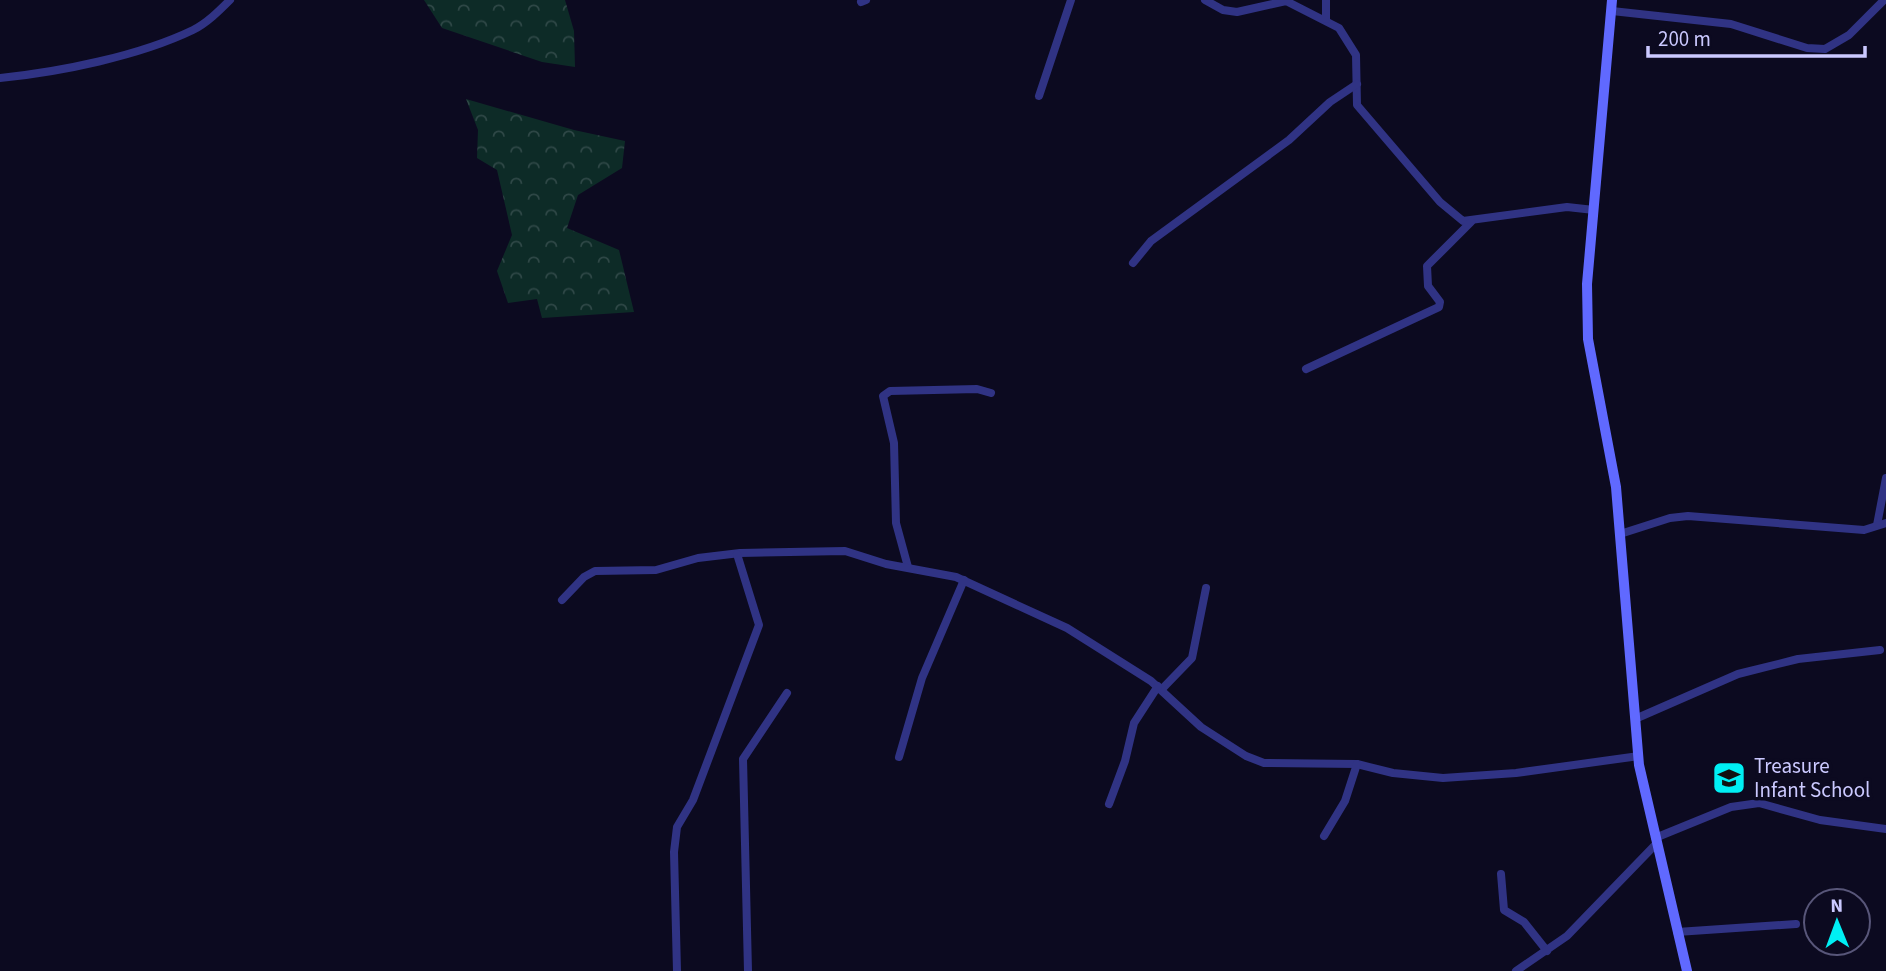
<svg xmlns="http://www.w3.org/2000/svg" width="1886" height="971" font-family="'Source Sans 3',sans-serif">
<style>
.forest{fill:url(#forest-crowns)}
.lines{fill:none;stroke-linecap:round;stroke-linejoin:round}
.street{stroke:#303384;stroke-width:8}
.secondary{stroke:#6069ff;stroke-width:10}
.labels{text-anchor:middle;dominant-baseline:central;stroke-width:7;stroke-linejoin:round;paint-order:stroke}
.poi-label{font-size:21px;fill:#cbc9ff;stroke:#0c0a20;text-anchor:start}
</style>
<defs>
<pattern id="forest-crowns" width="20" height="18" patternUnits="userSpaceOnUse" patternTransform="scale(1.75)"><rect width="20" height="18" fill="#0d2b27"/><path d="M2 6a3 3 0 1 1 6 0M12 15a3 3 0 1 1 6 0" fill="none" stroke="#2f4847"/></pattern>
</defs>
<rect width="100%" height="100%" fill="#0c0a20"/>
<g class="forest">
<path d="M424 0H565L574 31 575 67 542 62 442 28Z"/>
<path d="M466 99 574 130 625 141 622 168 578 195 567 228 619 250 634 312 542 318 537 299 508 303 497 271 512 235 497 170 477 158 478 130Z"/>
</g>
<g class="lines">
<g class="street">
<path d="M1205 0 1223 10 1237 12 1286 1 1339 28 1356 55 1357 105 1440 202 1463 221 1567 207 1594 210"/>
<path d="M861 2 866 0"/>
<path d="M1612 11 1731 24 1807 48 1825 49 1849 35 1884 0"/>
<path d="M1326 19V0"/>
<path d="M0 78C60 72 139 56 193 30 207 23 219 11 230 0"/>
<path d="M1039 96 1071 0"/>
<path d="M1133 263 1151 241 1289 140 1330 102 1357 84"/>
<path d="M1306 369 1439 307 1440 302 1428 286 1427 266 1471 222"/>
<path d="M1877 525 1886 478"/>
<path d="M1620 534 1670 518 1688 516 1864 530 1886 523"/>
<path d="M908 567 896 523 894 443 883 396 890 391 977 389 991 393"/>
<path d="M562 600 584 577 595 571 656 570 698 558 740 553 845 551 886 564 956 577 1067 628 1151 681 1201 727 1246 756 1264 763 1357 764 1393 773 1443 778 1516 773 1639 756"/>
<path d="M1162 689 1192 658 1206 588"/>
<path d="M1635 719 1738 674 1798 659 1880 650"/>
<path d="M899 757 922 678 964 580"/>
<path d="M1109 804 1125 761 1134 723 1158 686"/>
<path d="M1324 836 1345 801 1357 764"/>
<path d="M1655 838 1731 807 1759 803 1820 820 1886 829"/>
<path d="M1501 874 1504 910 1524 922 1547 951"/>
<path d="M1677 932 1796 924"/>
<path d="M677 971 674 852 677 827 693 800 759 625 737 554"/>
<path d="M748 971 743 759 787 693"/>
<path d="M1516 971 1567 936 1656 844"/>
</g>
<path class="secondary" d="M1612 0 1587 284 1588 339 1616 487 1639 765 1687 971"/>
</g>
<defs>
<symbol id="school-square" viewBox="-11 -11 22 22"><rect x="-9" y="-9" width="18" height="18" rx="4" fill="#00eff4" stroke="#0c0a20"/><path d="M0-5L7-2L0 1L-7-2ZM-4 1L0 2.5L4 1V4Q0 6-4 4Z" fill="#111"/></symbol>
</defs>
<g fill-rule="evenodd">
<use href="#school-square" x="1710" y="759" width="38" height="38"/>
</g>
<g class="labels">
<g class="poi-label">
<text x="1754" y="766">Treasure<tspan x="1754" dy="24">Infant School</tspan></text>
</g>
</g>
<g transform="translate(1837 922) rotate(359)"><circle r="33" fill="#0c0a20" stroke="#585679" stroke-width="2"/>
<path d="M0-5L12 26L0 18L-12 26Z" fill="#00eff4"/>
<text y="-10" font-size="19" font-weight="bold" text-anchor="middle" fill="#cbc9ff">N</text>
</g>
<path d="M1648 46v10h217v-10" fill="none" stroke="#cbc9ff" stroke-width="3.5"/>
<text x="1658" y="46" font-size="21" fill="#cbc9ff" stroke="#0c0a20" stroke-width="5" paint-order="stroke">200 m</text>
</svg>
